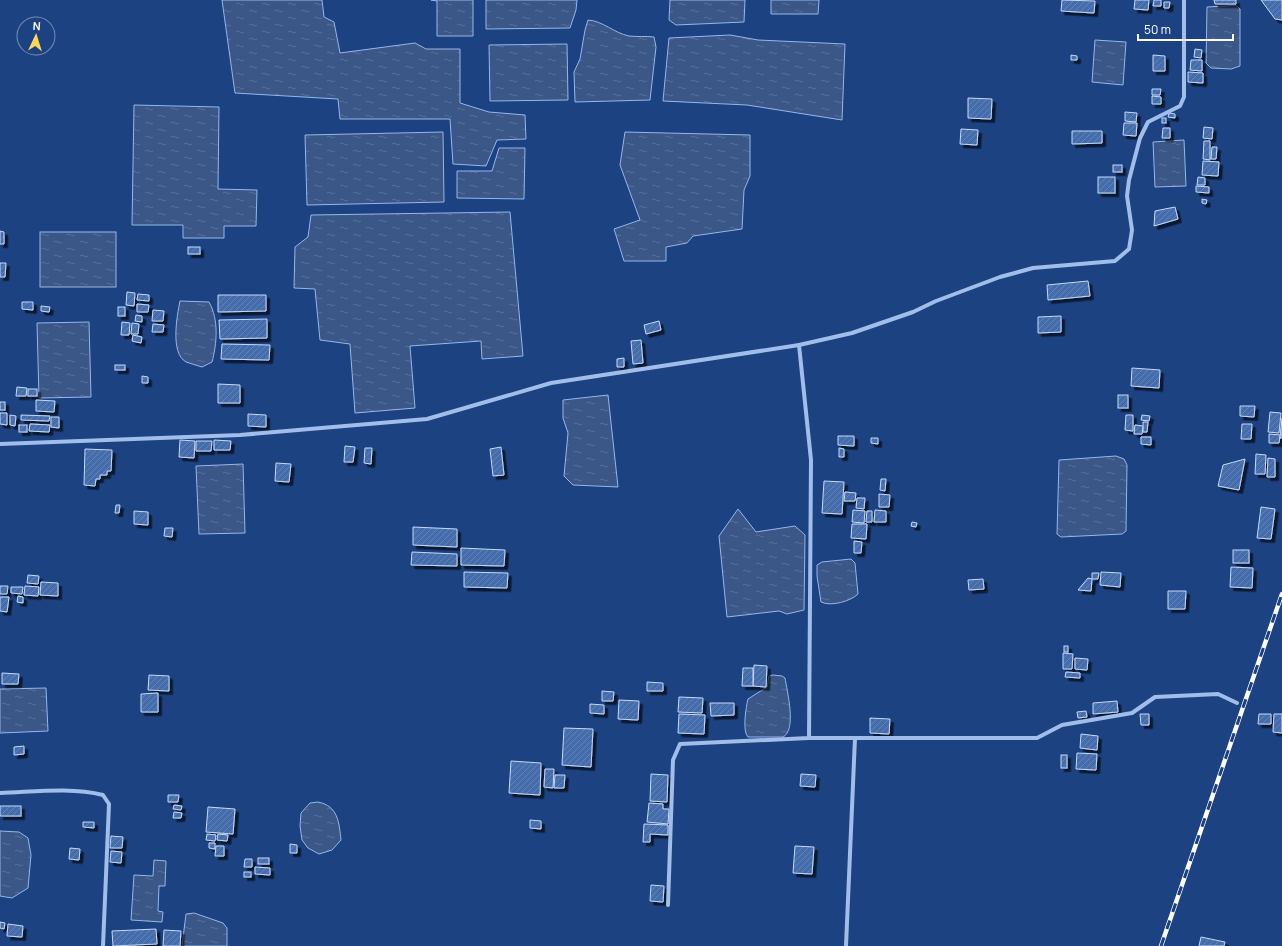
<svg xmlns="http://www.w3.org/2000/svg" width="1282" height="946" font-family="Manrope,sans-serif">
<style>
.water{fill:url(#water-ripples);stroke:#94b7ec}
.building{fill:url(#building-hatch);stroke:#c5d9f8;filter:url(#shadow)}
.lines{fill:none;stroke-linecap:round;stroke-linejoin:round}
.street{stroke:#a1bdea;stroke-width:4}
.rail-casing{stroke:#fff;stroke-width:4.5}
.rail{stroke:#1c4282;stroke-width:3;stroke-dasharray:9;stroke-linecap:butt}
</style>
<defs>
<pattern id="water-ripples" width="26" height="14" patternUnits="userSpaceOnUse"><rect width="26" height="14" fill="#3a5787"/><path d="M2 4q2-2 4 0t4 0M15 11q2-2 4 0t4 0" fill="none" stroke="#587099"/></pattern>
<pattern id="building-hatch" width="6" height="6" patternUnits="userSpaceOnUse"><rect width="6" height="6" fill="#446cab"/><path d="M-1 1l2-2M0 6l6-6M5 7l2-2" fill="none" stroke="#6082b8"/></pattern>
<filter id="shadow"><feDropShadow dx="3.5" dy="3.5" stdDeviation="0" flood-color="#0009"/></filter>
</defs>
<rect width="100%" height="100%" fill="#1c4282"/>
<g class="water">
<path d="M222 0H322L324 17 334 22 340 53 415 43 426 49H460V103L489 112 525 115 526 139 497 140 486 166 453 164 450 119H340L338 99 235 93Z"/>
<path d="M431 0H473V36H437V1Z"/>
<path d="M486 0H577L576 10 570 28 486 29Z"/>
<path d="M670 0H745L744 22 676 25 669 20Z"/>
<path d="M771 0H819L818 14H771Z"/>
<path d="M1225 6 1236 5 1240 9V66L1231 69 1211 68 1206 63 1207 7Z"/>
<path d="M588 20C603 21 614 33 629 36 637 37 646 36 654 37L656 47 650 100 575 102 574 72 580 59 585 30Z"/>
<path d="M730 35 758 40 845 44 842 120 747 105 663 101 669 38Z"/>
<path d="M1095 40 1126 42 1123 85 1092 82Z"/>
<path d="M567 44 568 100 490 101 489 45Z"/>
<path d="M134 105 219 107 218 189 257 190 256 226H224V238H183V225H132Z"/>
<path d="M443 132 444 202 307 205 305 135Z"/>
<path d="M625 132 750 135V176L744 190 742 229 693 236 687 243 666 247V261H624L614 229 640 220 620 165Z"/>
<path d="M1184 140 1186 186 1155 187 1153 142Z"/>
<path d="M499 148H525L524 199 457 198V171H492Z"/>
<path d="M510 212 523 356 482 359 481 341 410 346 415 408 355 413 350 344 320 340 315 289 294 288 295 247 308 237 311 215Z"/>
<rect x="40" y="232" width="76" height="55"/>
<path d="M180 301 209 302C219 320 217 343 212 362L202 367C197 365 191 364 186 362 170 353 177 316 180 301Z"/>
<path d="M89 322 91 397 39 398 37 323Z"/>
<path d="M608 395 618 487 573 485 564 476 568 433 563 418V400Z"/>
<path d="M1116 456 1124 459 1127 465 1126 531 1122 534 1061 537 1057 534 1059 460Z"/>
<path d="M243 464 245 533 199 534 196 466Z"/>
<path d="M738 509 756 532 795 526 805 535 804 610 787 614 779 611 727 617 719 536Z"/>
<path d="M851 559 855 563 858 594C851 601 831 607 821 602L817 576V565L822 562Z"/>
<path d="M773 675 782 676 785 678C787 691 797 730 783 737H748C742 731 746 707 748 699L767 687 769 676Z"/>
<path d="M46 688 48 731 0 733V689Z"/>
<path d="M318 802C338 806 339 822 341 840L332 850 319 854 308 848 302 840 300 826 301 813 310 803Z"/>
<path d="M0 831 19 832 28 838 31 855 28 888 12 898 0 896Z"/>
<path d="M154 860 166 861 165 886H159L158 911 163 912 162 922 131 920 134 875 153 876Z"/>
<path d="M194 913 223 923 227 928V946H182L186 914Z"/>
</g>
<g class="building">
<path d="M1062 0 1095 1 1094 13 1061 11Z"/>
<path d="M1135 0H1149L1148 10 1134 9Z"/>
<path d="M1154 0H1161V6H1153Z"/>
<path d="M1214 0H1236V4H1215Z"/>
<path d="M1261 0H1282V20L1275 19Z"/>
<path d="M1164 2H1170L1169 8H1164Z"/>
<path d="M1195 49 1202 50 1201 58 1194 57Z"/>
<path d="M1071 55 1077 56V60H1071Z"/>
<path d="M1153 55 1165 56V71H1153Z"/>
<path d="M1191 60H1202V71L1190 70Z"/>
<path d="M1188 72 1203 73V83L1188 82Z"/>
<path d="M1152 89H1161L1160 95H1152Z"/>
<path d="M1152 96 1161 97V104H1152Z"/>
<path d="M968 98 992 99 991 119 968 118Z"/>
<path d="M1125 112 1137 113 1136 122 1125 121Z"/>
<path d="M1169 113 1175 114V118L1168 117Z"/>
<rect x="1162" y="118" width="4" height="5"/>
<path d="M1124 123H1137L1136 136 1123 135Z"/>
<path d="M1204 127 1213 128 1212 139 1203 138Z"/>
<path d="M1163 128H1170V138H1162Z"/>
<path d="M961 129 978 130 977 145 960 144Z"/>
<path d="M1072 131H1102V143L1072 144Z"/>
<path d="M1204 141H1210V160L1203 159Z"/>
<path d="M1212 147H1217L1216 159H1211Z"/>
<path d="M1203 161 1219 162 1218 176 1202 175Z"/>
<rect x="1113" y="165" width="9" height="7"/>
<rect x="1098" y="177" width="17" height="16"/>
<path d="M1198 177 1205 178V185H1197Z"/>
<path d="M1196 186 1209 187V193L1196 192Z"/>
<path d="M1202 199 1207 200 1206 204 1202 203Z"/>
<path d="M1175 207 1178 219 1154 226 1155 211Z"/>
<path d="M0 231 4 232V244H0Z"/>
<rect x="188" y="247" width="12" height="7"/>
<path d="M0 263H6L5 277H0Z"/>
<path d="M1088 281 1090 296 1048 300 1047 285Z"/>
<path d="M127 292 135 293 134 306 126 305Z"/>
<path d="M138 294 149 295V301L137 300Z"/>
<path d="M218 295H266V311L218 312Z"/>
<path d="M22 302H33V310L22 309Z"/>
<path d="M137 304 149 305 148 312H137Z"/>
<path d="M41 306 50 307 49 312 41 311Z"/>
<rect x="118" y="307" width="7" height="9"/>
<path d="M153 310 164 311 163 321H152Z"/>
<path d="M136 315 142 316V322L135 321Z"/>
<path d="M1061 316V332L1038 333V317Z"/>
<path d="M267 319V338L220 339 219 320Z"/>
<path d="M659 321 661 330 646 334 644 325Z"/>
<path d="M122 322 130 323 129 335H121Z"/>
<path d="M132 323 139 324 138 334H131Z"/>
<path d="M153 324 164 325 163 332H152Z"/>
<path d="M133 335 142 337 141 343 132 341Z"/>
<path d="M641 340 643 363 633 364 631 341Z"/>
<path d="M222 344 270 345 269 360 221 359Z"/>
<path d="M624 358V367H617V359Z"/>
<rect x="115" y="365" width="10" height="5"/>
<path d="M1132 368 1160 370 1159 388 1131 386Z"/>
<path d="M142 376 148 377V383H142Z"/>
<path d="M218 384 240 385V403H218Z"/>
<path d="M17 387 27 388 26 396H16Z"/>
<rect x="28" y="389" width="9" height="7"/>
<rect x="1118" y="395" width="10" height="13"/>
<path d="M36 400 55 401 54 412 36 411Z"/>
<rect x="0" y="402" width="5" height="8"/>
<path d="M1240 406H1255L1254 417 1240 416Z"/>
<path d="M1270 412 1281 413 1279 433 1268 432Z"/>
<path d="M0 413H7V425L0 424Z"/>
<path d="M248 414 266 415V427L248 426Z"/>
<path d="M10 415 16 416 15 426 10 425Z"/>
<path d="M21 415 50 416 49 421 21 420Z"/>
<path d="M1126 415H1133V431L1125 430Z"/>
<path d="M1142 415 1150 416 1149 421 1141 420Z"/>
<path d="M51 417H59V428L51 427Z"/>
<path d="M1282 418V438H1280Z"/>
<path d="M1143 422H1148L1147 432H1143Z"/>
<path d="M30 424 50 425 49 432 29 431Z"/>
<path d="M1242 424H1252L1251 439H1241Z"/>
<rect x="19" y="425" width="8" height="7"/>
<path d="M1135 425 1143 426 1142 434H1134Z"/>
<path d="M1269 434 1280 435 1279 443H1269Z"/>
<path d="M838 436H854V446L838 445Z"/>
<path d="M1141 437H1151V445L1141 444Z"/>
<path d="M871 438H878V444L871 443Z"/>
<path d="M180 440 195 441 194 458 179 457Z"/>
<path d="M214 440 231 441 230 450H214Z"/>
<path d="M196 441H212L211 451H196Z"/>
<path d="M345 446 355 447 353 462H344Z"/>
<path d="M501 447 504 475 493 476 490 449Z"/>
<path d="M365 448H372L371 464 364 463Z"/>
<path d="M839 448 844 449V457H839Z"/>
<path d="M85 449 112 450 111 471H107V475H100V479H96L95 486 84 485Z"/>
<path d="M1256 454 1266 455 1265 474H1255Z"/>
<path d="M1268 458 1275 459V477H1267Z"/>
<path d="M1245 459 1239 490 1218 486 1223 465Z"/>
<path d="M276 463 291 464 289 482 275 481Z"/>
<path d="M881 479H886L885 491 880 490Z"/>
<path d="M824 481 844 482 842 514 822 513Z"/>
<path d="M845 492 856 493 855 501H844Z"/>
<path d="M879 494 890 495 889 507H879Z"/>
<path d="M857 498H865L864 509 856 508Z"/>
<path d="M116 505H120L119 513H115Z"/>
<path d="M1261 507 1275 509 1271 539 1257 538Z"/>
<path d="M853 510 865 511 864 523 852 522Z"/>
<path d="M875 510 886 511V522H874Z"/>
<path d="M134 511 148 512V525L134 524Z"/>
<path d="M867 511H872V522H866Z"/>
<path d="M912 522 917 523 916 527 911 526Z"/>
<path d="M852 524H867L866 539 851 538Z"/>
<path d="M413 527 457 529V547L413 545Z"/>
<path d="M165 528H173L172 537 164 536Z"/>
<path d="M854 541 862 542 861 553H854Z"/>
<path d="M461 548 505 550 504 566 461 565Z"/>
<rect x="1233" y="550" width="16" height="13"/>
<path d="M412 552 457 554V566L411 565Z"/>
<path d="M1231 567 1253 568 1252 588 1230 587Z"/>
<path d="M464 572 508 573 507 588 464 587Z"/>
<path d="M1101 572 1121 573 1120 587 1100 585Z"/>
<path d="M1092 573H1099L1098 579H1092Z"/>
<path d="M28 575 39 576 38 584 27 583Z"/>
<path d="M1088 578 1092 579 1091 591 1078 590Z"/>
<path d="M983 579 984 589 969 590 968 580Z"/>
<path d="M41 582 58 583V596L40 595Z"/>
<path d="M0 586H8L7 594H0Z"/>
<path d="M25 586 39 587 38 596 24 595Z"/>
<path d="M11 587H23L22 594 11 593Z"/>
<path d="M1168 591H1186L1185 609H1168Z"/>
<path d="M18 596 23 597V603L17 602Z"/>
<path d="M0 597H9L7 612 0 611Z"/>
<rect x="1064" y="646" width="4" height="6"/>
<path d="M1063 653 1073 654 1072 669H1063Z"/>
<path d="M1075 658 1088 659 1087 670 1075 669Z"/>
<path d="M754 665 767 666 766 687 753 686Z"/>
<path d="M743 668H753V686H742Z"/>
<path d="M1066 672 1080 673V678L1065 677Z"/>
<path d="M2 673 19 674 18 684H2Z"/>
<path d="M149 675 169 676V691L148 690Z"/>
<path d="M647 682 663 683V691H647Z"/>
<path d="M602 691 614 692 613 701H602Z"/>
<path d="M158 693V712H141V694Z"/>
<path d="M679 697 703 698 702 713 678 712Z"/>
<path d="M619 700 639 701 638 720 618 719Z"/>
<path d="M1117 701 1118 712 1093 714V703Z"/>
<path d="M710 703H734V715L711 716Z"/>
<path d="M590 704 604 705V714L590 713Z"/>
<path d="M1086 711 1087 717 1078 718 1077 712Z"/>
<path d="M679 714 705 715 704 734 678 733Z"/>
<path d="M1140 714H1149V725H1141Z"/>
<path d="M1259 714H1271V724H1258Z"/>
<path d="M1274 714H1282V733L1273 732Z"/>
<path d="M870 718 890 719 889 734 870 733Z"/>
<path d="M564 728 593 729 591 767 562 765Z"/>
<path d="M1081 734 1098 736 1097 750 1080 748Z"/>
<path d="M24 746V754L14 755V747Z"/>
<path d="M1077 753 1097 754 1096 770 1076 769Z"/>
<rect x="1061" y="755" width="6" height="13"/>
<path d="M511 761 541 763 540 795 509 793Z"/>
<path d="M545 769H554L553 788 544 787Z"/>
<path d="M651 774 668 775 667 802 650 801Z"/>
<path d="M801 774 816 775 815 787 800 786Z"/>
<path d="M555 775H565L564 788H554Z"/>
<path d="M168 795H179L178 802H168Z"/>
<path d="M649 803 663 804V809H669L668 824 647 822Z"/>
<path d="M174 805 182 806 181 810 173 809Z"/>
<rect x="0" y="806" width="21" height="10"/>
<path d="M208 807 235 809 233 834 206 832Z"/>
<path d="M174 812 182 813 181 818H173Z"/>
<path d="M530 820 541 821V829L530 828Z"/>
<path d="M83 822H94V828L83 827Z"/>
<path d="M644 824 668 825V835L650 834V842H643Z"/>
<path d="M207 834 216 835 215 841 206 840Z"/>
<path d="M218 834 228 835 227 841 217 840Z"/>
<path d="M111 836 123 837 122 848H110Z"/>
<path d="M209 843H215V849L209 848Z"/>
<path d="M290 844 297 845V853H290Z"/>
<path d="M216 846H224V856H215Z"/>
<path d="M795 846 814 847 812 874 793 873Z"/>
<path d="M70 848 80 849 79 860 69 859Z"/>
<path d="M111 851 122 852 121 863 110 862Z"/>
<rect x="258" y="858" width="11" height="6"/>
<path d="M245 859H252V867H244Z"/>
<path d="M255 867 270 868V875L255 874Z"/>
<rect x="244" y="872" width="7" height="5"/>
<path d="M651 885 664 886 663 902 650 901Z"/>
<path d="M0 922 5 923 4 929 0 928Z"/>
<path d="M8 924 23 926 22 937 7 936Z"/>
<path d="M156 929 157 944 113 946 112 931Z"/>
<path d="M164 930 181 931 180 946H163Z"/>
<path d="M1201 937 1225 942 1224 946H1199Z"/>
</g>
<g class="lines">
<g class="street">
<path d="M0 444 240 435 427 419 551 383 799 345 852 333 913 312 936 301 1000 277 1033 268 1115 261 1129 249 1132 230 1127 196 1129 180 1140 138 1148 122 1180 106 1184 97V0"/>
<path d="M809 738H1037L1062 725 1132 713 1155 697 1218 694 1237 703"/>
<path d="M0 793C34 792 70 787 103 795L109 804 103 946"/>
<path d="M668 905 673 760 680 744 809 738 811 460 799 345"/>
<path d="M846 946 855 738"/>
</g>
<defs>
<path id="rail" d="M1161 946 1282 594"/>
</defs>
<use href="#rail" class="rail-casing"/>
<use href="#rail" class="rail"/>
</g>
<g transform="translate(36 36) rotate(4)"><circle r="19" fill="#1c4282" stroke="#778eb4"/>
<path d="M0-3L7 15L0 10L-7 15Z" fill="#fbd75e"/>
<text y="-6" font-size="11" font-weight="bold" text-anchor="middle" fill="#ffffff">N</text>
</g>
<path d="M1138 34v6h95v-6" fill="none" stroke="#ffffff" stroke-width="2"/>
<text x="1144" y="34" font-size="12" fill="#ffffff" stroke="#1c4282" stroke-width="3" paint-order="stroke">50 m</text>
</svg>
